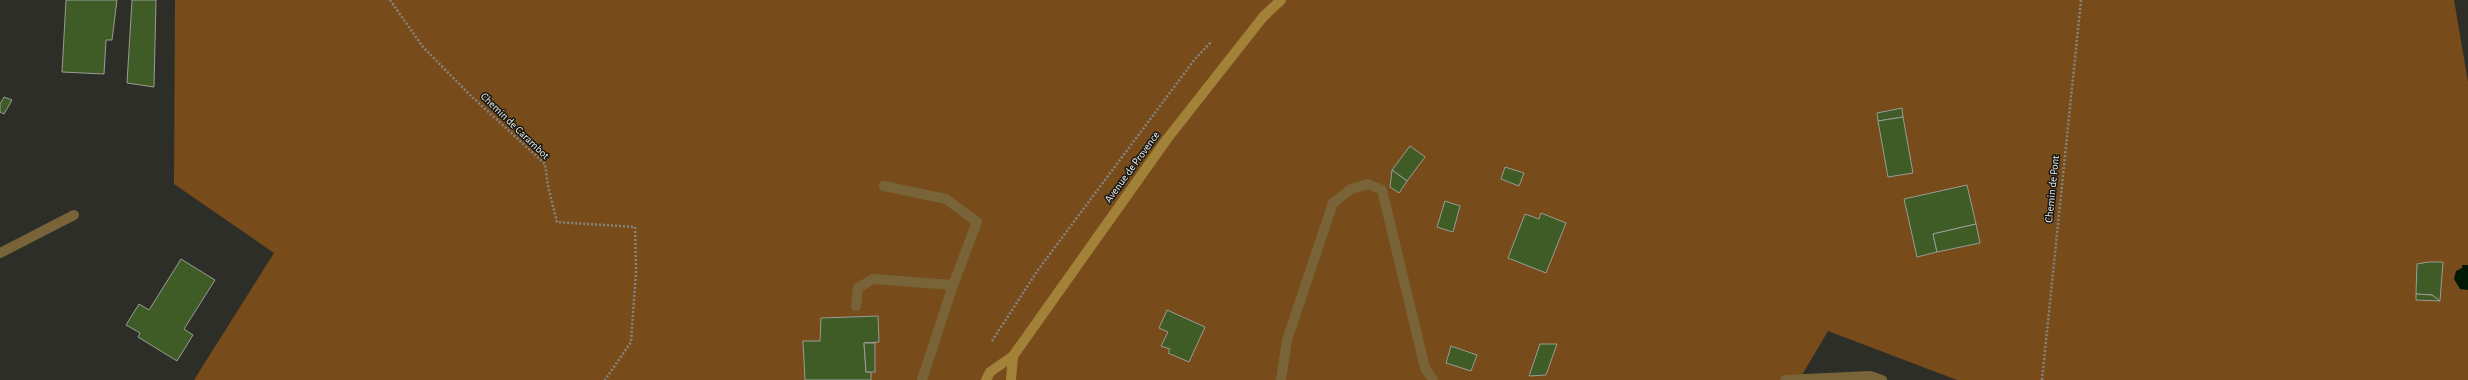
<svg xmlns="http://www.w3.org/2000/svg" width="2468" height="380" font-family="'Alegreya Sans',sans-serif">
<style>
.forest{fill:#784b1b}
.water{fill:#001907}
.building{fill:#405c26;stroke:#999c96}
.lines{fill:none;stroke-linecap:round;stroke-linejoin:round}
.path{stroke:#858580;stroke-width:2.5;stroke-dasharray:2 2;stroke-linecap:butt}
.lane{stroke:#786438;stroke-width:10}
.street{stroke:#786438;stroke-width:10}
.secondary{stroke:#a18238;stroke-width:10}
.labels{text-anchor:middle;dominant-baseline:central;stroke-width:3;stroke-linejoin:round;paint-order:stroke}
.street-label{font-size:11px;fill:#f0f0ec;stroke:#161613}
</style>
<rect width="100%" height="100%" fill="#2e2e28"/>
<path class="forest" d="M175 0H2454L2468 82V380H1957L1828 331 1799 380H194L274 253 174 184Z"/>
<path class="water" d="M2462 265H2468V290L2460 289 2454 279 2456 271 2462 268Z"/>
<g class="building">
<path d="M66 0H117L112 40H106L104 74 62 72Z"/>
<path d="M132 0H156L154 87 127 83Z"/>
<path d="M4 97 12 100 4 114 0 112V104Z"/>
<path d="M1902 108 1903 117 1878 121 1877 113Z"/>
<path d="M1903 117 1913 173 1888 177 1878 121Z"/>
<path d="M1410 146 1425 157 1407 181 1392 170Z"/>
<path d="M1505 167 1524 173 1519 186 1501 179Z"/>
<path d="M1392 170 1407 181 1399 193 1390 187Z"/>
<path d="M1967 185 1976 224 1933 234 1937 252 1917 257 1904 199Z"/>
<path d="M1445 201 1460 206 1453 232 1437 227Z"/>
<path d="M1541 213 1566 223 1546 273 1508 258 1525 214 1539 219Z"/>
<path d="M1976 224 1980 243 1937 252 1933 234Z"/>
<path d="M181 259 215 280 184 329 193 335 177 361 138 337 140 333 126 325 139 304 149 310Z"/>
<path d="M2428 262H2443L2440 301 2432 295 2416 294 2417 264Z"/>
<path d="M2416 294 2432 295 2440 301 2416 300Z"/>
<path d="M1167 310 1205 327 1189 362 1168 353 1170 349 1161 346 1168 332 1159 328Z"/>
<path d="M878 316 879 342 864 343 866 372H871V380H805L803 341H820L821 318Z"/>
<path d="M864 343H875V372H866Z"/>
<path d="M1540 344H1557L1546 375 1529 376Z"/>
<path d="M1451 346 1477 355 1471 371 1446 363Z"/>
</g>
<g class="lines">
<g class="path">
<path d="M390 0 423 47 470 95 545 164 548 186 557 222 635 227 636 272 631 342 605 380"/>
<path d="M992 341 1038 270 1195 59 1211 42"/>
<path d="M2042 380 2081 0"/>
</g>
<g class="lane">
<path d="M884 186 946 199 977 222 953 285 922 380"/>
<path d="M856 306 858 288 873 279 953 285"/>
<path d="M1281 380 1287 340 1333 203 1351 189 1368 184 1382 190 1425 368 1433 380"/>
</g>
<g class="street">
<path d="M0 253 74 215"/>
<path d="M1785 380 1870 376 1882 380"/>
</g>
<g class="secondary">
<path d="M986 380 990 372 1013 356 1167 139 1263 17 1281 0"/>
<path d="M1011 380 1013 356"/>
</g>
</g>
<g class="labels">
<g class="street-label">
<text transform="translate(515 126) rotate(44)">Chemin de Carambot</text>
<text transform="translate(1132 167) rotate(-54)">Avenue de Provence</text>
<text transform="translate(2052 189) rotate(-84)">Chemin de Pont</text>
</g>
</g>
</svg>
